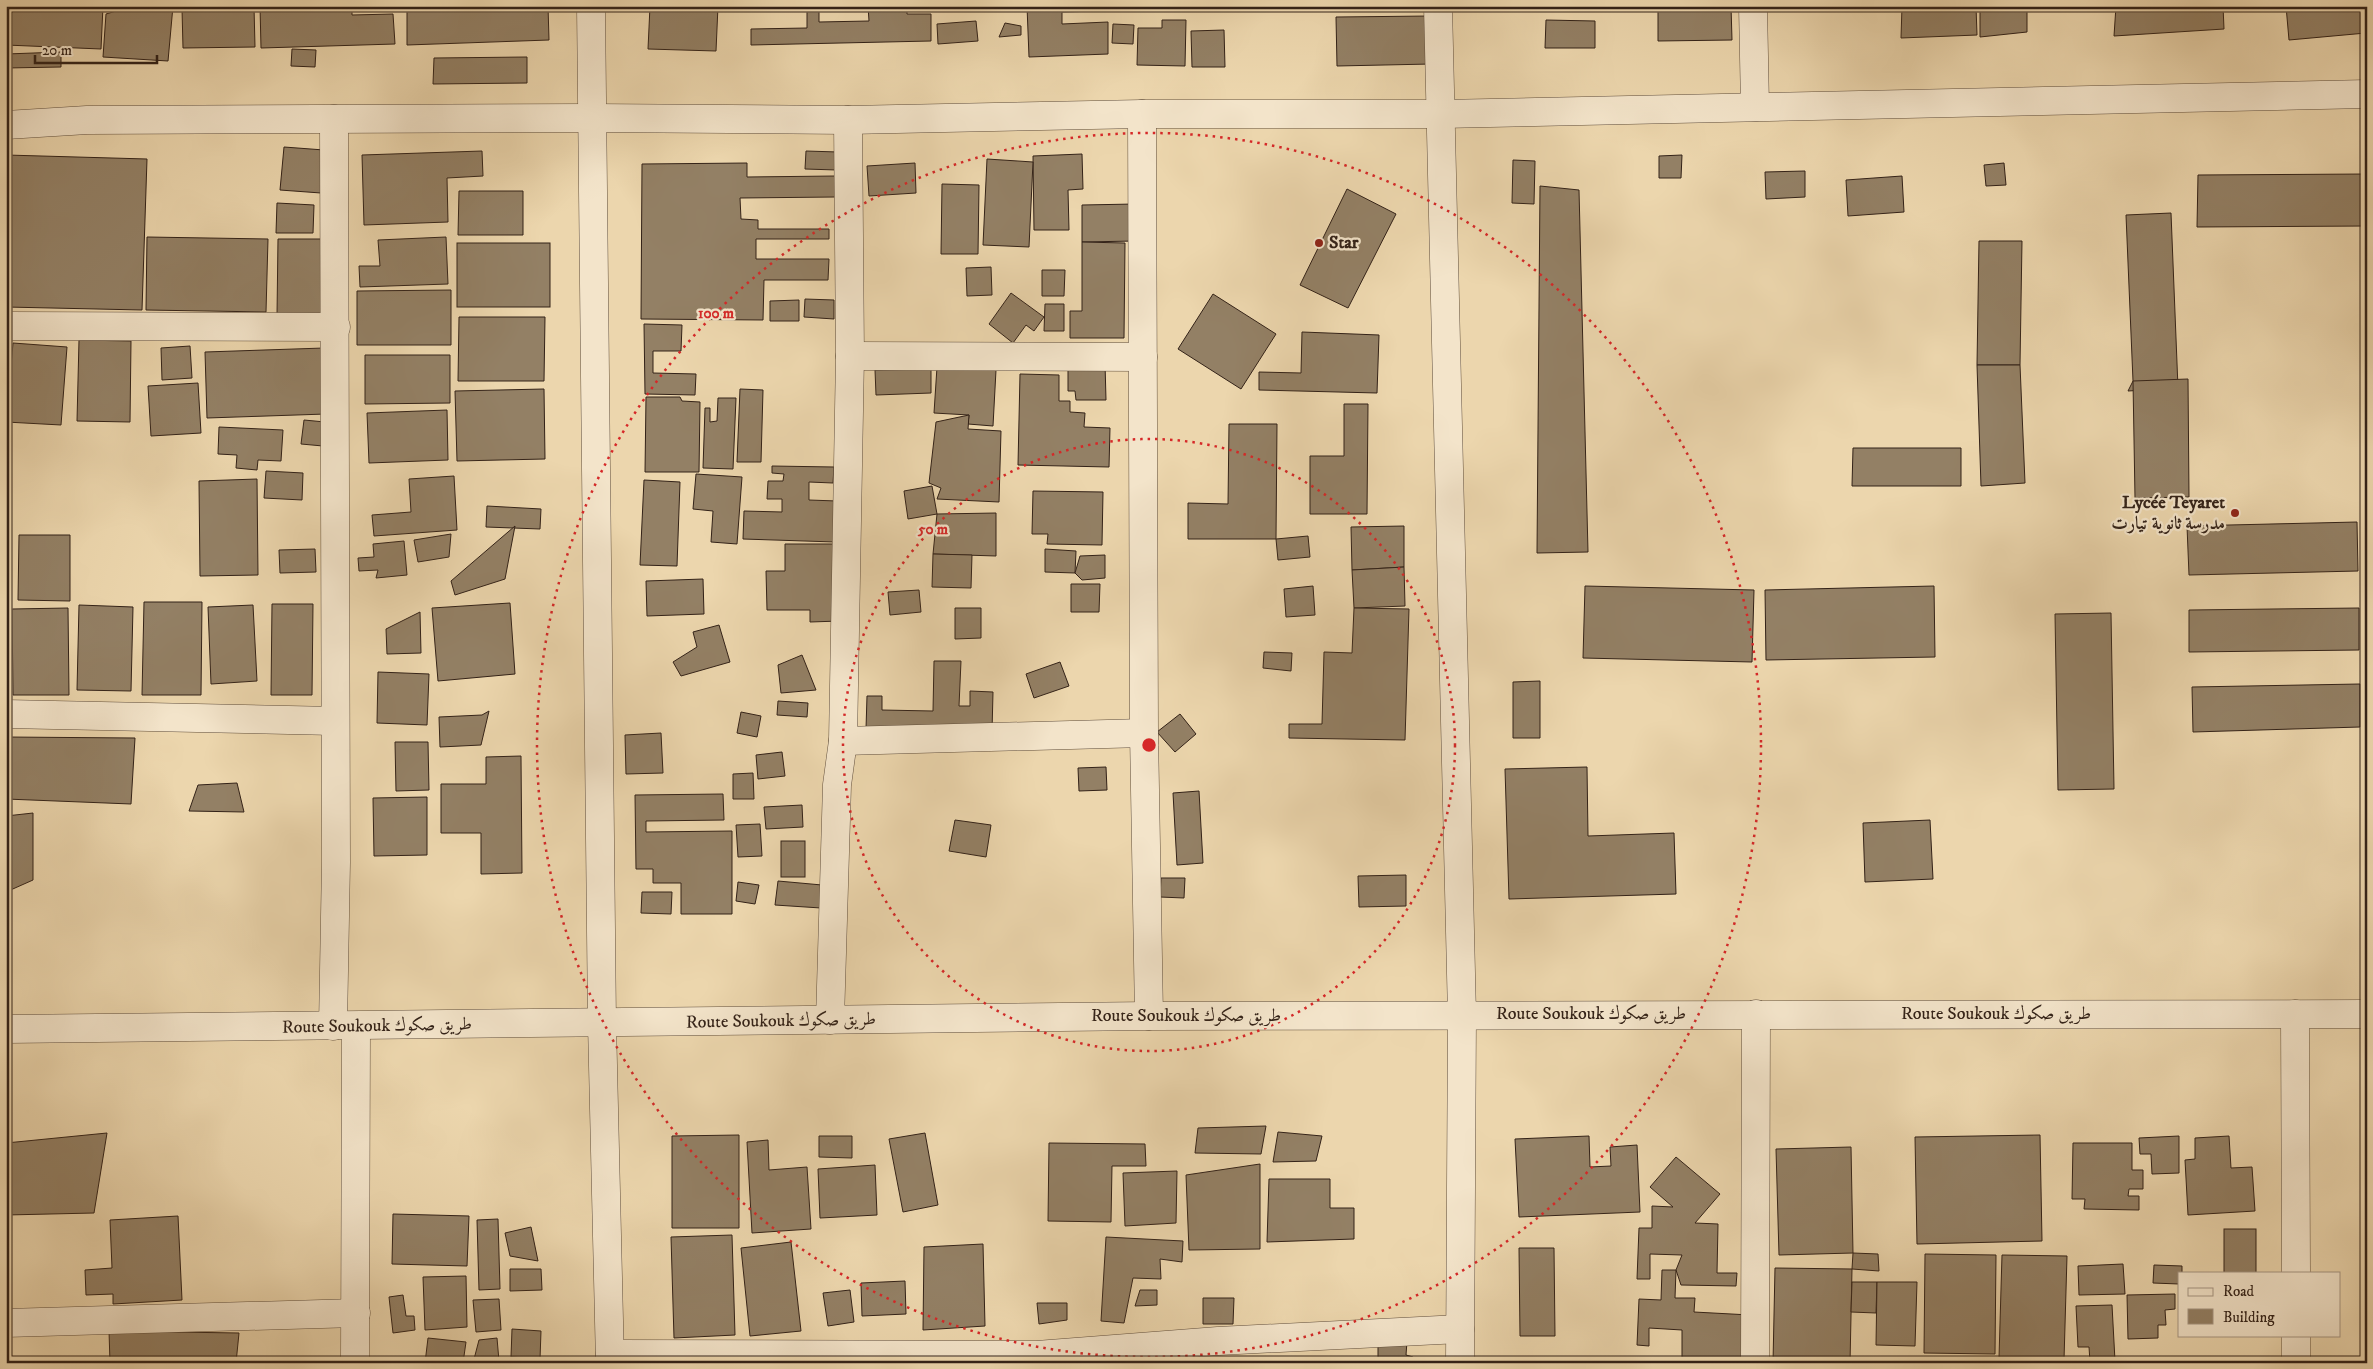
<svg xmlns="http://www.w3.org/2000/svg" width="2373" height="1369" font-family="'IM FELL DW Pica',Amiri,serif">
<style>
.building{fill:#938065;stroke:#332218}
.lines{fill:none;stroke-linecap:round;stroke-linejoin:round}
.minor-casing{stroke:#614f3d;stroke-width:29}
.tertiary-casing{stroke:#614f3d;stroke-width:29}
.minor{stroke:#f3e4ca;stroke-width:28}
.tertiary{stroke:#f3e4ca;stroke-width:28}
.ring{fill:none;stroke:#d62828;stroke-width:2.5;stroke-dasharray:2.5 5}
.poi-dot{fill:#8f2418;stroke:#f3e4ca;stroke-width:2}
.labels{text-anchor:middle;dominant-baseline:central;stroke-width:4.5;stroke-linejoin:round;paint-order:stroke}
.poi-label{font-size:18px;font-weight:bold;fill:#332218;stroke:#f3e4ca;text-anchor:start}
.street-label{font-size:18px;fill:#332218;stroke:#f3e4ca}
.centre{fill:#d62828;stroke:#f3e4ca;stroke-width:2.5}
.ring-label{font-size:15px;text-anchor:middle;font-weight:bold;fill:#d62828;stroke:#f3e4ca;stroke-width:4.5;stroke-linejoin:round;paint-order:stroke}
</style>
<rect width="100%" height="100%" fill="#ecd6ad"/>
<filter id="stains"><feTurbulence type="fractalNoise" baseFrequency=".004" numOctaves="4"/><feColorMatrix values="0 0 0 0 .2 0 0 0 0 .09 0 0 0 0 .02 0 0 0 .5 -.17"/></filter>
<radialGradient id="worn" r=".72"><stop offset=".6" stop-color="#630" stop-opacity="0"/><stop offset="1" stop-color="#630" stop-opacity=".3"/></radialGradient>
<g class="building">
<path d="M6 6H103L101 49 6 45Z"/>
<path d="M123 6H173L168 61 103 57 106 14 123 9Z"/>
<path d="M260 6H352V15L393 14 395 44 261 48Z"/>
<path d="M407 6H548L549 40 407 45Z"/>
<path d="M650 6H718L716 51 648 49Z"/>
<path d="M727 6H765V9L727 10Z"/>
<path d="M807 6H819V22L869 21 868 6H907V14H931V41L751 45V29L807 28Z"/>
<path d="M1027 6H1137L1138 10 1062 12V24L1108 22V54L1029 57Z"/>
<path d="M1658 6H1731L1732 40 1658 41Z"/>
<path d="M1902 6H1976L1977 35 1901 38Z"/>
<path d="M1980 6H2027V32L1980 37Z"/>
<path d="M2116 6H2223L2224 29 2114 36Z"/>
<path d="M2286 6H2364L2366 33 2289 40Z"/>
<path d="M254 7 255 47 183 48 182 9Z"/>
<path d="M1430 16 1431 64 1337 66 1336 17Z"/>
<path d="M1162 20H1186L1185 66 1137 65 1138 28H1162Z"/>
<path d="M1546 20 1595 21V48H1545Z"/>
<path d="M976 21 978 41 938 44 937 24Z"/>
<path d="M1005 23 1021 26V35L999 37Z"/>
<path d="M1113 24 1134 25 1133 44 1112 43Z"/>
<path d="M1224 30 1225 67H1192L1191 31Z"/>
<path d="M292 49 316 50 315 67 291 66Z"/>
<path d="M61 52V67L6 68V54Z"/>
<path d="M527 57V83L433 84 434 58Z"/>
<path d="M284 147 324 150 321 193 280 190Z"/>
<path d="M482 151 483 176 447 178 448 222 364 225 362 155Z"/>
<path d="M806 151 838 152 837 170 805 169Z"/>
<path d="M1082 154 1083 189 1068 190 1069 230H1034L1033 156Z"/>
<path d="M6 155 147 159 142 310 6 307Z"/>
<path d="M1682 155 1681 178H1659V156Z"/>
<path d="M987 159 1033 162 1029 247 983 245Z"/>
<path d="M1513 160 1535 161 1534 204 1512 203Z"/>
<path d="M747 163V177L835 176V197L740 198 741 219 758 220V229H829V239H756V259H829L828 280H764L763 320 641 319 642 164Z"/>
<path d="M915 163 916 193 869 196 867 166Z"/>
<path d="M2004 163 2006 185 1986 186 1984 165Z"/>
<path d="M1805 171V197L1766 199 1765 172Z"/>
<path d="M2367 174V226L2197 227 2198 175Z"/>
<path d="M1902 176 1904 212 1848 216 1846 180Z"/>
<path d="M942 184 979 185 978 254H941Z"/>
<path d="M1540 186 1579 190 1588 552 1537 553Z"/>
<path d="M1347 189 1396 214 1348 308 1300 285Z"/>
<path d="M459 191H523V235H458Z"/>
<path d="M277 203 314 205 313 233H276Z"/>
<path d="M1135 204V241L1082 242V205Z"/>
<path d="M2171 213 2178 388 2128 391 2133 381 2126 215Z"/>
<path d="M147 237 268 239 266 312 146 310Z"/>
<path d="M446 237 448 284 360 287 359 266H380L378 240Z"/>
<path d="M278 239H327L326 315H277Z"/>
<path d="M1979 241H2022L2020 365H1977Z"/>
<path d="M1082 242 1125 243 1124 338H1070V311H1082Z"/>
<rect x="457" y="243" width="93" height="64"/>
<path d="M991 267 992 295 967 296 966 268Z"/>
<path d="M1042 270H1065L1064 296H1042Z"/>
<path d="M451 290V345H357V291Z"/>
<path d="M1011 293 1044 317 1034 331 1026 325 1013 343 989 324Z"/>
<path d="M1213 294 1276 334 1241 389 1178 349Z"/>
<path d="M805 299 834 300V319L804 317Z"/>
<path d="M799 300V321H770V301Z"/>
<path d="M1045 304H1064V331H1044Z"/>
<path d="M459 317H545L544 381H458Z"/>
<path d="M644 324 682 325 681 351H653V373L696 374 695 395 645 394Z"/>
<path d="M1302 332 1379 335 1377 393 1259 390V372L1301 373Z"/>
<path d="M79 340 131 341 130 422 77 421Z"/>
<path d="M13 343 67 347 61 425 6 422Z"/>
<path d="M190 346 192 378 162 380 161 348Z"/>
<path d="M324 348 326 414 207 418 205 352Z"/>
<path d="M365 355H450V403L365 404Z"/>
<path d="M1068 363H1105L1106 400H1076L1075 391H1068Z"/>
<path d="M1977 365H2020L2025 483 1981 486Z"/>
<path d="M937 367 996 370 993 426 968 424 969 415 934 413Z"/>
<path d="M931 369V393L876 395 875 370Z"/>
<path d="M1020 374 1059 375V401H1070V412L1085 413 1084 427 1110 428 1109 467 1018 465Z"/>
<path d="M2188 379 2189 497 2135 498 2133 381Z"/>
<path d="M198 383 201 433 151 436 148 386Z"/>
<path d="M544 389 545 459 457 461 455 391Z"/>
<path d="M740 389 763 390 761 462H737Z"/>
<path d="M646 397H680L682 401 700 402 699 472H645Z"/>
<path d="M718 398H736L733 469 703 468 705 408H710V422L717 421Z"/>
<path d="M1344 404H1368L1367 514H1310V456H1344Z"/>
<path d="M447 410 448 460 369 463 367 413Z"/>
<path d="M969 415 968 429 1001 431 999 502 937 499 941 488 929 483 936 422Z"/>
<path d="M304 420 325 422 323 446 301 444Z"/>
<path d="M1229 424H1277L1276 539H1188V503L1228 504Z"/>
<path d="M219 427 283 430 281 461 258 460 257 470 236 468 237 455 218 454Z"/>
<path d="M1853 448H1961V486H1852Z"/>
<path d="M772 466 834 467 833 483 809 482V500L837 501 835 542 743 539 744 511 782 512V499H767L768 481H783L784 474 772 473Z"/>
<path d="M266 471 303 473 302 500 264 498Z"/>
<path d="M696 474 742 477 737 544 711 542 713 511 693 509Z"/>
<path d="M454 476 457 530 374 536 372 515 411 512 409 479Z"/>
<path d="M257 479 258 575 200 576 199 481Z"/>
<path d="M644 480 680 482 677 566 640 565Z"/>
<path d="M932 486 937 514 908 519 904 491Z"/>
<path d="M1033 491 1103 492 1102 545 1047 544 1048 534H1032Z"/>
<path d="M487 506 541 509 540 529 486 527Z"/>
<path d="M996 513V556L933 554 937 514Z"/>
<path d="M2357 522 2358 571 2189 575 2187 526Z"/>
<path d="M515 526 505 579 455 595 451 581Z"/>
<path d="M1404 526V567L1352 570 1351 527Z"/>
<path d="M451 534 449 557 418 562 414 540Z"/>
<path d="M19 535H70V601L18 600Z"/>
<path d="M1308 536 1310 557 1278 560 1276 539Z"/>
<path d="M404 541 407 575 376 578 378 570 359 571 358 558 374 557 373 544Z"/>
<path d="M785 544H840V621L810 622V610H767L766 571H785Z"/>
<path d="M315 549 316 572 280 573 279 550Z"/>
<path d="M1045 549 1076 551 1075 573 1045 572Z"/>
<path d="M933 554 972 555 971 588 932 587Z"/>
<path d="M1105 555V578L1082 580 1075 573 1080 556Z"/>
<path d="M1404 567 1405 606 1354 608 1352 570Z"/>
<path d="M703 579 704 614 647 616 646 581Z"/>
<path d="M1071 584H1100L1099 612H1071Z"/>
<path d="M1313 586 1315 615 1286 617 1284 589Z"/>
<path d="M1585 586 1754 590 1752 662 1583 658Z"/>
<path d="M1934 586 1935 657 1766 660 1765 590Z"/>
<path d="M919 590 921 612 890 615 888 592Z"/>
<path d="M144 602H202L201 695H142Z"/>
<path d="M510 603 515 674 438 681 432 608Z"/>
<path d="M272 604H313L312 695H271Z"/>
<path d="M79 605 133 607 131 691 77 690Z"/>
<path d="M253 605 257 681 211 684 208 607Z"/>
<path d="M68 608 69 695H13L12 609Z"/>
<path d="M955 608H981V638L955 639Z"/>
<path d="M1354 608 1409 609 1405 740 1289 738V724H1322L1324 652 1352 653Z"/>
<path d="M2359 608V650L2189 652V610Z"/>
<path d="M420 612 421 653 387 654 386 629Z"/>
<path d="M2111 613 2114 789 2058 790 2055 614Z"/>
<path d="M719 625 730 662 681 676 673 662 697 647 693 632Z"/>
<path d="M1264 652 1292 653 1291 671 1263 668Z"/>
<path d="M802 655 816 690 781 693 778 665Z"/>
<path d="M934 661H961L959 706H970V691L993 692 992 732 866 729 867 696H882V710L933 711Z"/>
<path d="M1060 662 1069 686 1034 698 1026 674Z"/>
<path d="M378 672 429 674 427 725 377 723Z"/>
<path d="M1540 681V738H1513V682Z"/>
<path d="M2360 684V727L2193 732 2192 687Z"/>
<path d="M778 701 808 703 807 717 777 715Z"/>
<path d="M489 711 481 745 440 747 439 717 482 715Z"/>
<path d="M741 712 761 716 757 737 737 733Z"/>
<path d="M1180 714 1196 734 1175 752 1157 732Z"/>
<path d="M661 733 663 773 626 774 625 735Z"/>
<path d="M6 737 135 738 131 804 6 799Z"/>
<path d="M395 742H428L429 790 396 791Z"/>
<path d="M782 752 785 776 758 779 756 755Z"/>
<path d="M521 756 522 873 481 874V833H441V784H486V757Z"/>
<path d="M1106 767 1107 790 1079 791 1078 768Z"/>
<path d="M1587 767 1588 836 1674 833 1676 894 1509 899 1505 769Z"/>
<path d="M753 773 754 799H733V774Z"/>
<path d="M237 783 244 812 189 811 198 785Z"/>
<path d="M1199 791 1203 863 1177 865 1173 793Z"/>
<path d="M723 794 724 820 646 821V832L732 831V914H681V883H653V869H636L635 795Z"/>
<path d="M427 797V855L374 856 373 798Z"/>
<path d="M802 805 803 827 766 829 764 807Z"/>
<path d="M33 813V880L6 892V816Z"/>
<path d="M955 820 991 825 986 857 949 851Z"/>
<path d="M1930 820 1933 879 1865 882 1863 823Z"/>
<path d="M760 824 762 856 738 857 736 825Z"/>
<rect x="781" y="841" width="24" height="36"/>
<path d="M1406 875V906L1359 907 1358 876Z"/>
<path d="M1161 878H1185L1184 898 1160 897Z"/>
<path d="M778 881 822 885 821 908 775 905Z"/>
<path d="M738 882 759 885 755 904 736 901Z"/>
<path d="M642 892H672L671 914 641 913Z"/>
<path d="M1266 1126 1261 1154 1195 1153 1198 1128Z"/>
<path d="M1278 1132 1322 1136 1316 1161 1273 1162Z"/>
<path d="M107 1133 94 1213 6 1215V1143Z"/>
<path d="M925 1133 938 1205 903 1212 889 1139Z"/>
<path d="M739 1135V1228H672V1136Z"/>
<path d="M2040 1135 2042 1241 1917 1244 1915 1137Z"/>
<path d="M819 1136H852V1158L819 1157Z"/>
<path d="M1589 1136 1590 1167 1611 1166 1610 1147 1637 1145 1640 1212 1519 1217 1515 1139Z"/>
<path d="M2179 1136V1173L2152 1174 2151 1154H2140L2139 1138Z"/>
<path d="M2229 1136 2231 1168 2252 1167 2255 1211 2188 1215 2185 1160 2195 1159V1138Z"/>
<path d="M768 1140 769 1170 807 1167 811 1229 752 1233 747 1142Z"/>
<path d="M1049 1143 1145 1144 1146 1166H1112L1111 1222 1048 1221Z"/>
<path d="M2073 1143H2132V1170H2143V1189H2129L2128 1196H2139V1210L2084 1209 2085 1199H2072Z"/>
<path d="M1851 1147 1853 1253 1779 1255 1776 1149Z"/>
<path d="M1676 1157 1720 1194 1695 1223 1718 1224 1717 1273H1737L1736 1286 1681 1285 1676 1270 1682 1255 1650 1254V1279H1637L1639 1228H1652V1206L1673 1207 1650 1187Z"/>
<path d="M1260 1164V1249L1189 1250 1186 1175Z"/>
<path d="M875 1165 877 1215 820 1218 818 1169Z"/>
<path d="M1177 1171 1176 1223 1125 1226 1123 1173Z"/>
<path d="M1269 1179H1330V1208H1354V1239L1267 1242Z"/>
<path d="M393 1214 469 1216 467 1266 392 1264Z"/>
<path d="M178 1216 182 1300 113 1304V1294L86 1295 85 1270 112 1268 110 1220Z"/>
<path d="M498 1219 500 1289 479 1290 477 1220Z"/>
<path d="M531 1227 538 1261 510 1256 505 1233Z"/>
<rect x="2224" y="1229" width="32" height="44"/>
<path d="M732 1235 735 1335 674 1338 671 1237Z"/>
<path d="M1106 1237 1183 1241 1182 1262 1160 1259 1161 1279 1133 1278 1124 1323 1101 1321Z"/>
<path d="M791 1242 801 1331 750 1336 741 1248Z"/>
<path d="M983 1244 985 1326 923 1330 924 1247Z"/>
<path d="M1519 1248H1554L1555 1336H1520Z"/>
<path d="M1853 1253 1878 1254 1879 1271 1852 1269Z"/>
<path d="M1925 1254 1996 1255 1995 1354 1924 1353Z"/>
<path d="M2002 1255 2067 1256 2064 1360 1999 1358Z"/>
<path d="M2123 1264 2125 1294 2079 1295 2078 1266Z"/>
<path d="M2154 1265 2182 1266V1273H2179V1284L2153 1283Z"/>
<path d="M1775 1268 1852 1269 1850 1363H1773Z"/>
<path d="M510 1269H541L542 1290 510 1291Z"/>
<path d="M1662 1270H1676L1675 1298H1695L1694 1312 1750 1315 1748 1363H1682V1330L1649 1328V1346L1637 1345 1639 1299 1661 1300Z"/>
<path d="M466 1276 467 1327 425 1330 423 1277Z"/>
<path d="M905 1281 906 1314 862 1316 861 1283Z"/>
<path d="M1852 1282H1877L1876 1313 1851 1312Z"/>
<path d="M1877 1282H1917L1915 1346 1876 1345Z"/>
<path d="M850 1290 854 1322 828 1326 823 1293Z"/>
<path d="M1140 1290H1157V1305L1135 1306Z"/>
<path d="M2175 1294V1309L2165 1310 2166 1325H2158V1338L2128 1339 2127 1295Z"/>
<path d="M403 1295 406 1316H414L415 1330 393 1333 389 1297Z"/>
<path d="M1203 1298H1234L1233 1324H1203Z"/>
<path d="M499 1299 501 1330 476 1332 473 1300Z"/>
<path d="M1037 1303H1067V1320L1039 1324Z"/>
<path d="M2112 1305 2115 1361 2090 1362 2089 1347H2078L2076 1306Z"/>
<path d="M512 1329 541 1331 540 1359 511 1357Z"/>
<path d="M109 1331 239 1333 236 1363H110Z"/>
<path d="M428 1338 466 1342 463 1363H425Z"/>
<path d="M497 1338 499 1361 473 1363 479 1340Z"/>
<path d="M1407 1341 1406 1355 1413 1357 1412 1363H1356V1358L1378 1359V1343Z"/>
<path d="M6 1357 40 1363H6Z"/>
</g>
<g class="lines">
<defs>
<g id="minor">
<path d="M591 6 602 1023 610 1363"/>
<path d="M1438 6 1462 1015 1460 1363"/>
<path d="M1753 6 1755 107"/>
<path d="M1142 114 1144 733 1149 1016"/>
<path d="M6 125 87 120 592 118 848 120 1142 114H1441L2367 94"/>
<path d="M6 326 336 327"/>
<path d="M850 356 1143 357"/>
<path d="M6 714 335 721"/>
<path d="M843 741 1144 733"/>
<path d="M2295 1014 2296 1273"/>
<path d="M830 1020 837 785 843 741 850 356 848 120"/>
<path d="M333 1026 336 862 334 119"/>
<path d="M6 1323 356 1313"/>
<path d="M2296 1335V1363"/>
<path d="M610 1354 1037 1355 1218 1341 1460 1329"/>
<path d="M355 1363 356 1027"/>
<path d="M1755 1363 1756 1014"/>
</g>
<path id="tertiary" d="M6 1029 1149 1016 2367 1014"/>
</defs>
<use href="#minor" class="minor-casing"/>
<use href="#tertiary" class="tertiary-casing"/>
<use href="#minor" class="minor"/>
<use href="#tertiary" class="tertiary"/>
</g>
<g class="ring">
<circle cx="1149" cy="745" r="306"/>
<circle cx="1149" cy="745" r="612"/>
</g>
<g class="poi-dot">
<circle cx="1319" cy="243" r="5"/>
<circle cx="2235" cy="513" r="5"/>
</g>
<g class="labels">
<g class="poi-label">
<text x="1329" y="243">Star</text>
<text x="2225" y="503" text-anchor="end">Lycée Teyaret<tspan x="2225" dy="21">مدرسة ثانوية تيارت</tspan></text>
</g>
<g class="street-label">
<text x="1591" y="1014">Route Soukouk طريق صكوك</text>
<text x="1996" y="1014">Route Soukouk طريق صكوك</text>
<text x="1186" y="1016">Route Soukouk طريق صكوك</text>
<text transform="translate(781 1021) rotate(-1)">Route Soukouk طريق صكوك</text>
<text transform="translate(377 1026) rotate(-1)">Route Soukouk طريق صكوك</text>
</g>
</g>
<circle cx="1149" cy="745" r="8" class="centre"/>
<g class="ring-label">
<text x="716" y="318">100 m</text>
<text x="933" y="534">50 m</text>
</g>
<rect width="2373" height="1369" fill="none" stroke="#ecd6ad" stroke-width="25"/>
<rect x="8" y="8" width="2358" height="1354" fill="none" stroke="#332218" stroke-width="2.5"/>
<rect x="12" y="12" width="2348" height="1344" fill="none" stroke="#332218"/>
<rect x="2178" y="1272" width="162" height="65" fill="#f3e4ca" stroke="#a69683"/>
<rect x="2188" y="1288" width="25" height="8" fill="#f3e4ca" stroke="#a69683"/>
<text x="2223" y="1296" font-size="15" fill="#332218">Road</text>
<rect x="2188" y="1309" width="25" height="15" fill="#938065" stroke="#a69683"/>
<text x="2223" y="1322" font-size="15" fill="#332218">Building</text>
<path d="M35 55v8h122v-8" fill="none" stroke="#332218" stroke-width="2.5"/>
<text x="42" y="55" font-size="15" fill="#332218" stroke="#f3e4ca" stroke-width="4" paint-order="stroke">20 m</text>
<rect width="100%" height="100%" filter="url(#stains)"/>
<rect width="100%" height="100%" fill="url(#worn)"/>
</svg>
